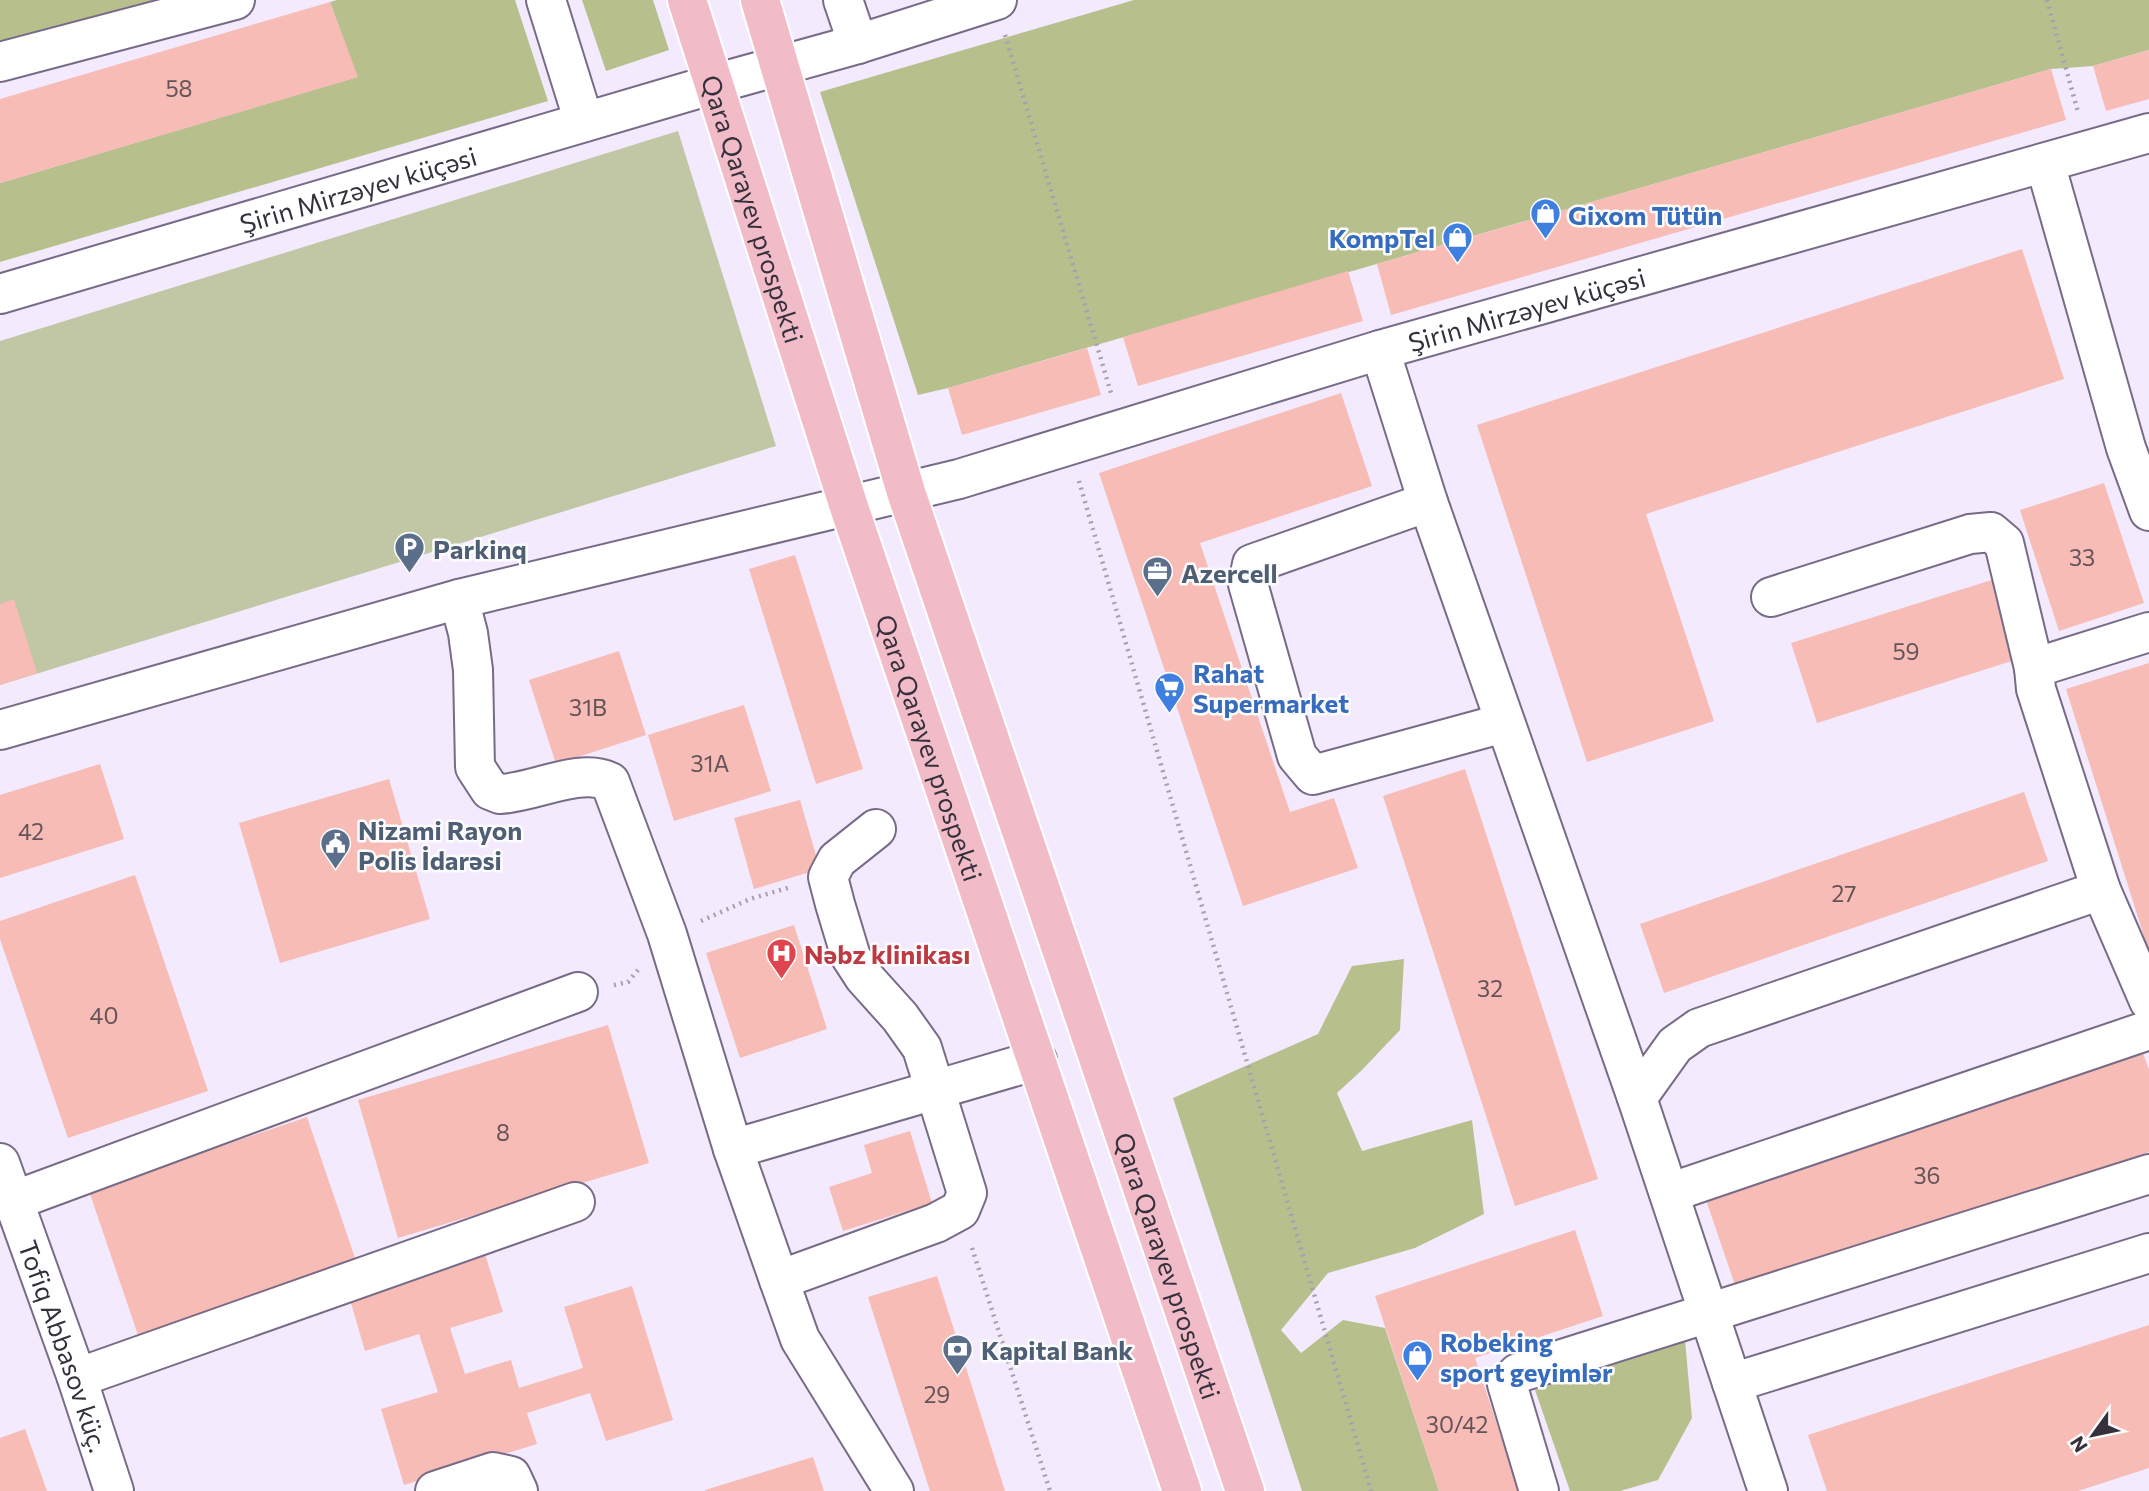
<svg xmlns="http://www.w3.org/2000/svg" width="2149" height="1491" font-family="Commissioner,sans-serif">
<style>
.green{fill:#c1c7a5}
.forest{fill:#b7c08d}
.building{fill:#f6bcb5}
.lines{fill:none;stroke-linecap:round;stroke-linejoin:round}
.minor-casing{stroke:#786b87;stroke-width:42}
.major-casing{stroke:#fff;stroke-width:42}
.path{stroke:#a69fb0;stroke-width:4.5;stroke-dasharray:2 5;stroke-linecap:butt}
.minor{stroke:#fff;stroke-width:38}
.major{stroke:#f1bcc7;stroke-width:38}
.labels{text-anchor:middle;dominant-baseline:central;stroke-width:5;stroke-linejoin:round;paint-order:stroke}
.number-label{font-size:23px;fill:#65535a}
.street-label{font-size:26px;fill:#35303c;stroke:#fcfcfc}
.shop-label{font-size:26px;font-weight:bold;fill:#366cbe;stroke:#fcfcfc;text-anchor:start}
.service-label{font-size:26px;font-weight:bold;fill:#4e5e75;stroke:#fcfcfc;text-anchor:start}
.health-label{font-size:26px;font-weight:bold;fill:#be3a42;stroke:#fcfcfc;text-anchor:start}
</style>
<rect width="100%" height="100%" fill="#f3eafe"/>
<path class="green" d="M678 131 776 446 0 685V341Z"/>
<g class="forest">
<path d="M0 0H239L0 79Z"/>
<path d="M337 0H515L548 101 0 262V183L357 77 330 2Z"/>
<path d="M582 0H653L669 50 606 71Z"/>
<path d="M1134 0H2149V50L2093 66 2051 69 948 388 918 395 820 92Z"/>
<path d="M1404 959 1400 1030 1362 1070 1337 1093 1362 1151 1472 1120 1484 1214 1415 1248 1328 1273 1281 1330 1301 1353 1343 1320 1385 1328 1439 1491H1302L1173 1098 1318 1034 1352 966Z"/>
<path d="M1685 1340 1692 1418 1658 1480 1620 1491H1570L1535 1390Z"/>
</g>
<g class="building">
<path d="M330 2 358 77 0 183V99Z"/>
<path d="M2149 50V99L2106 111 2093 66Z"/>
<path d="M2051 69 2066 120 1391 315 1377 264Z"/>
<path d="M2022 249 2064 379 1646 514 1714 721 1587 762 1477 425Z"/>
<path d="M1348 271 1363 321 1138 386 1123 337Z"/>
<path d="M1087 348 1101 395 962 435 948 388Z"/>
<path d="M1341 393 1372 486 1200 543 1290 812 1334 798 1358 868 1243 906 1099 473Z"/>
<path d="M2104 483 2144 603 2059 631 2020 510Z"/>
<path d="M795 555 863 769 816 784 749 569Z"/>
<path d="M1995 579 2021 658 1817 723 1791 643Z"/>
<path d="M14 599 37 673 0 685V604Z"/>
<path d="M619 651 646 735 556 764 529 680Z"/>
<path d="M2149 663V949H2148L2066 689Z"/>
<path d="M744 705 771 791 674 821 648 735Z"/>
<path d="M100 764 124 839 0 878V795Z"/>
<path d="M1465 769 1598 1179 1515 1206 1383 796Z"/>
<path d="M389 779 430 919 280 963 239 823Z"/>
<path d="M2024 792 2048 861 1664 993 1640 924Z"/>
<path d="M800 800 820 869 754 889 734 818Z"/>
<path d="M135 875 208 1091 68 1138 0 939V921Z"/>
<path d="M794 925 827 1029 740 1058 706 953Z"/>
<path d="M608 1025 649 1163 398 1238 358 1100Z"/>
<path d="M2143 1053 2149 1070V1152L1736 1288 1705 1197Z"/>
<path d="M307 1117 356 1261 138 1335 89 1191Z"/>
<path d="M910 1131 932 1203 843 1231 829 1187 872 1173 864 1145Z"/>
<path d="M1575 1230 1603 1316 1475 1358 1519 1491H1439L1375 1296Z"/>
<path d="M485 1254 503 1312 450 1328 465 1374 511 1360 519 1388 583 1368 564 1307 632 1286 673 1420 606 1441 590 1393 527 1413 537 1444 404 1485 381 1409 438 1392 419 1334 365 1351 349 1296Z"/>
<path d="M937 1276 1005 1491H930L868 1297Z"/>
<path d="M2149 1325V1468L2078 1491H1827L1808 1435Z"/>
<path d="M25 1429 47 1491H0V1438Z"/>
<path d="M813 1457 824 1491H705V1490Z"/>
</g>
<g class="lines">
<defs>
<g id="minor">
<path d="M546 0 584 122"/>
<path d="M843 0 858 44"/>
<path d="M0 62 235 0"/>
<path d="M2045 163 2126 448 2149 511"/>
<path id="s1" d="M0 294 714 84 858 44 997 0"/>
<path d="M1380 350 1428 502 1637 1098 1768 1491"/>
<path d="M1428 502 1252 564 1248 584 1297 756 1313 775 1504 723"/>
<path d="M1771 597 1970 534 1991 532 2004 543 2034 668 2036 689 2101 890 2149 1001"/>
<path d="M459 599 468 633 473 670 475 767 490 790 500 794C533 793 580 767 610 782L667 934 733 1149 1037 1060"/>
<path d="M2034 668 2149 632"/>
<path id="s2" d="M0 730 459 599 959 479 1380 350 2149 133"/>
<path d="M876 829 837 860 828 877 835 904 851 957 864 977 900 1017 922 1048 967 1193 960 1210 936 1223 779 1280 800 1339 894 1491"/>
<path d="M1637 1098 1675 1045 1699 1028 2101 890"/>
<path d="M733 1149 779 1280"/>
<path id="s3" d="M0 1163 77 1378 114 1491"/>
<path d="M1669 1193 2149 1030"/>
<path d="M13 1201 578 992"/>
<path d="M77 1378 575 1202"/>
<path d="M1732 1383 2149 1253"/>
<path d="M435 1491 493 1472 511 1476 518 1491"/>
<path d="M1539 1491 1507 1384 1518 1373 2149 1174"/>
</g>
<g id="major">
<path id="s4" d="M687 0 849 507 1182 1491"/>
<path id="s5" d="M760 0 906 492 1245 1491"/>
</g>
</defs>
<use href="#minor" class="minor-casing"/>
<use href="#major" class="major-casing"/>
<g class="path">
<path d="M2047 0 2078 112"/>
<path d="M1005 35 1111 393"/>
<path d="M1079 481 1371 1491"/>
<path d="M701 921 750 899 791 887"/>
<path d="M614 985 628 982 638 970"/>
<path d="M972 1248 1050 1491"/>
</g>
<use href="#minor" class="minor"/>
<use href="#major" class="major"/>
</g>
<defs>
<symbol id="shop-pin" viewBox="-11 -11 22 30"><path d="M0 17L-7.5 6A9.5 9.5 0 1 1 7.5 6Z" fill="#3f7fe0" stroke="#fcfcfc"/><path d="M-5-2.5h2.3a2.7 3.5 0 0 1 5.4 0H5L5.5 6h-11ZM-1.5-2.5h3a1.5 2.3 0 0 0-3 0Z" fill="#fff"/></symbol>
<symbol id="parking-pin" viewBox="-11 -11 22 30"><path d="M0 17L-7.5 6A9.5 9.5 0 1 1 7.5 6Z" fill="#5c6f8a" stroke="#fcfcfc"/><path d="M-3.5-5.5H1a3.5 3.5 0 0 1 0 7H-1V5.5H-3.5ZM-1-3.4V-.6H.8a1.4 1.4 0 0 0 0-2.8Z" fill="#fff"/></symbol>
<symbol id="office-pin" viewBox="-11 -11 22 30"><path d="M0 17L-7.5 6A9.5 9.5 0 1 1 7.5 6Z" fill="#5c6f8a" stroke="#fcfcfc"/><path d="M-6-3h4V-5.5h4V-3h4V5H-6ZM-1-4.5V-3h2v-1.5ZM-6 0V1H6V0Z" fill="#fff"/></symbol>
<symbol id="supermarket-pin" viewBox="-11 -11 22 30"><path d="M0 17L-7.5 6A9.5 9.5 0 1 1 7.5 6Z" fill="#3f7fe0" stroke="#fcfcfc"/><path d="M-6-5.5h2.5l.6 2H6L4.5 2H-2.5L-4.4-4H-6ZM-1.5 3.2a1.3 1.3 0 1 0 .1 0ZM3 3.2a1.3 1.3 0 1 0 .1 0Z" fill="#fff"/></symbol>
<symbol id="civic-pin" viewBox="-11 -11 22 30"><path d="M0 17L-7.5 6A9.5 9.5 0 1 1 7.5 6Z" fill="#5c6f8a" stroke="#fcfcfc"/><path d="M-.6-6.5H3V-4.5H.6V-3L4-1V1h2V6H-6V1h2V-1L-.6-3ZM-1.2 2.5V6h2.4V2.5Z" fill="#fff"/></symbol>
<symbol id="hospital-pin" viewBox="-11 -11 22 30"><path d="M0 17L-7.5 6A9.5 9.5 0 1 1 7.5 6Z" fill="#e0444e" stroke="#fcfcfc"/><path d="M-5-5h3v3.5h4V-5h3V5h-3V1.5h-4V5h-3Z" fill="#fff"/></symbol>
<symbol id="bank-pin" viewBox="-11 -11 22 30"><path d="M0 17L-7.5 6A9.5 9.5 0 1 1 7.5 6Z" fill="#5c6f8a" stroke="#fcfcfc"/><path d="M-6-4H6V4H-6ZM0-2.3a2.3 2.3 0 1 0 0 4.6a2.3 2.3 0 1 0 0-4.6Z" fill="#fff"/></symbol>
</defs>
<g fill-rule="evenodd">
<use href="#shop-pin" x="1528" y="196" width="35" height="47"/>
<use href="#shop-pin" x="1440" y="220" width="35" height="47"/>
<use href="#parking-pin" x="392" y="530" width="35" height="47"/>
<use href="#office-pin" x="1140" y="554" width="35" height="47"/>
<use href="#supermarket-pin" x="1152" y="670" width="35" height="47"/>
<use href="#civic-pin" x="318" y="826" width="35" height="47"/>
<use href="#hospital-pin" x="764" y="936" width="35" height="47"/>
<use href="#bank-pin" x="940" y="1332" width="35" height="47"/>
<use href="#shop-pin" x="1400" y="1338" width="35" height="47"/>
</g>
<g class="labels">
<g class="number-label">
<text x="179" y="88">58</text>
<text x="2082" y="557">33</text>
<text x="1906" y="651">59</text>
<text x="588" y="707">31B</text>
<text x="710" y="763">31A</text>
<text x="31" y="831">42</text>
<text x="1844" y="893">27</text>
<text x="1490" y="988">32</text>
<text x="104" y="1015">40</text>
<text x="503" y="1132">8</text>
<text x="1927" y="1175">36</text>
<text x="937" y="1394">29</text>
<text x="1457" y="1424">30/42</text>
</g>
<g class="street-label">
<text stroke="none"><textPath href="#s1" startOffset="373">Şirin Mirzəyev küçəsi</textPath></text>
<text stroke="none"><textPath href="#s4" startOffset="219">Qara Qarayev prospekti</textPath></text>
<text stroke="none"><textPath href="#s2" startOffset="1584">Şirin Mirzəyev küçəsi</textPath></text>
<text stroke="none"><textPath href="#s4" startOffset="786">Qara Qarayev prospekti</textPath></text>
<text stroke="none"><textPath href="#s5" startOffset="1330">Qara Qarayev prospekti</textPath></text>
<text stroke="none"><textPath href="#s3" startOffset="194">Tofiq Abbasov küç.</textPath></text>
</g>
<g class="shop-label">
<text x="1568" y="214">Gixom Tütün</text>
<text x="1435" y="237" text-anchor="end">KompTel</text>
<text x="1193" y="672">Rahat<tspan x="1193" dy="30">Supermarket</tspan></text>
<text x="1440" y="1341">Robeking<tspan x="1440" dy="30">sport geyimlər</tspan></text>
</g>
<g class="service-label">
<text x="433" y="548">Parkinq</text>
<text x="1181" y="572">Azercell</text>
<text x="358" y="829">Nizami Rayon<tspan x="358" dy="30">Polis İdarəsi</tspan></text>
<text x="981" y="1349">Kapital Bank</text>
</g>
<g class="health-label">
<text x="804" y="953">Nəbz klinikası</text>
</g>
</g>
<g transform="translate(2093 1435) rotate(237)" stroke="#fcfcfc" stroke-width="5" paint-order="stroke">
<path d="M0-5L12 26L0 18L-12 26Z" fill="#35303c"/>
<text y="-10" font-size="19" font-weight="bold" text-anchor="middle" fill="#35303c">N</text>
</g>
</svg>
